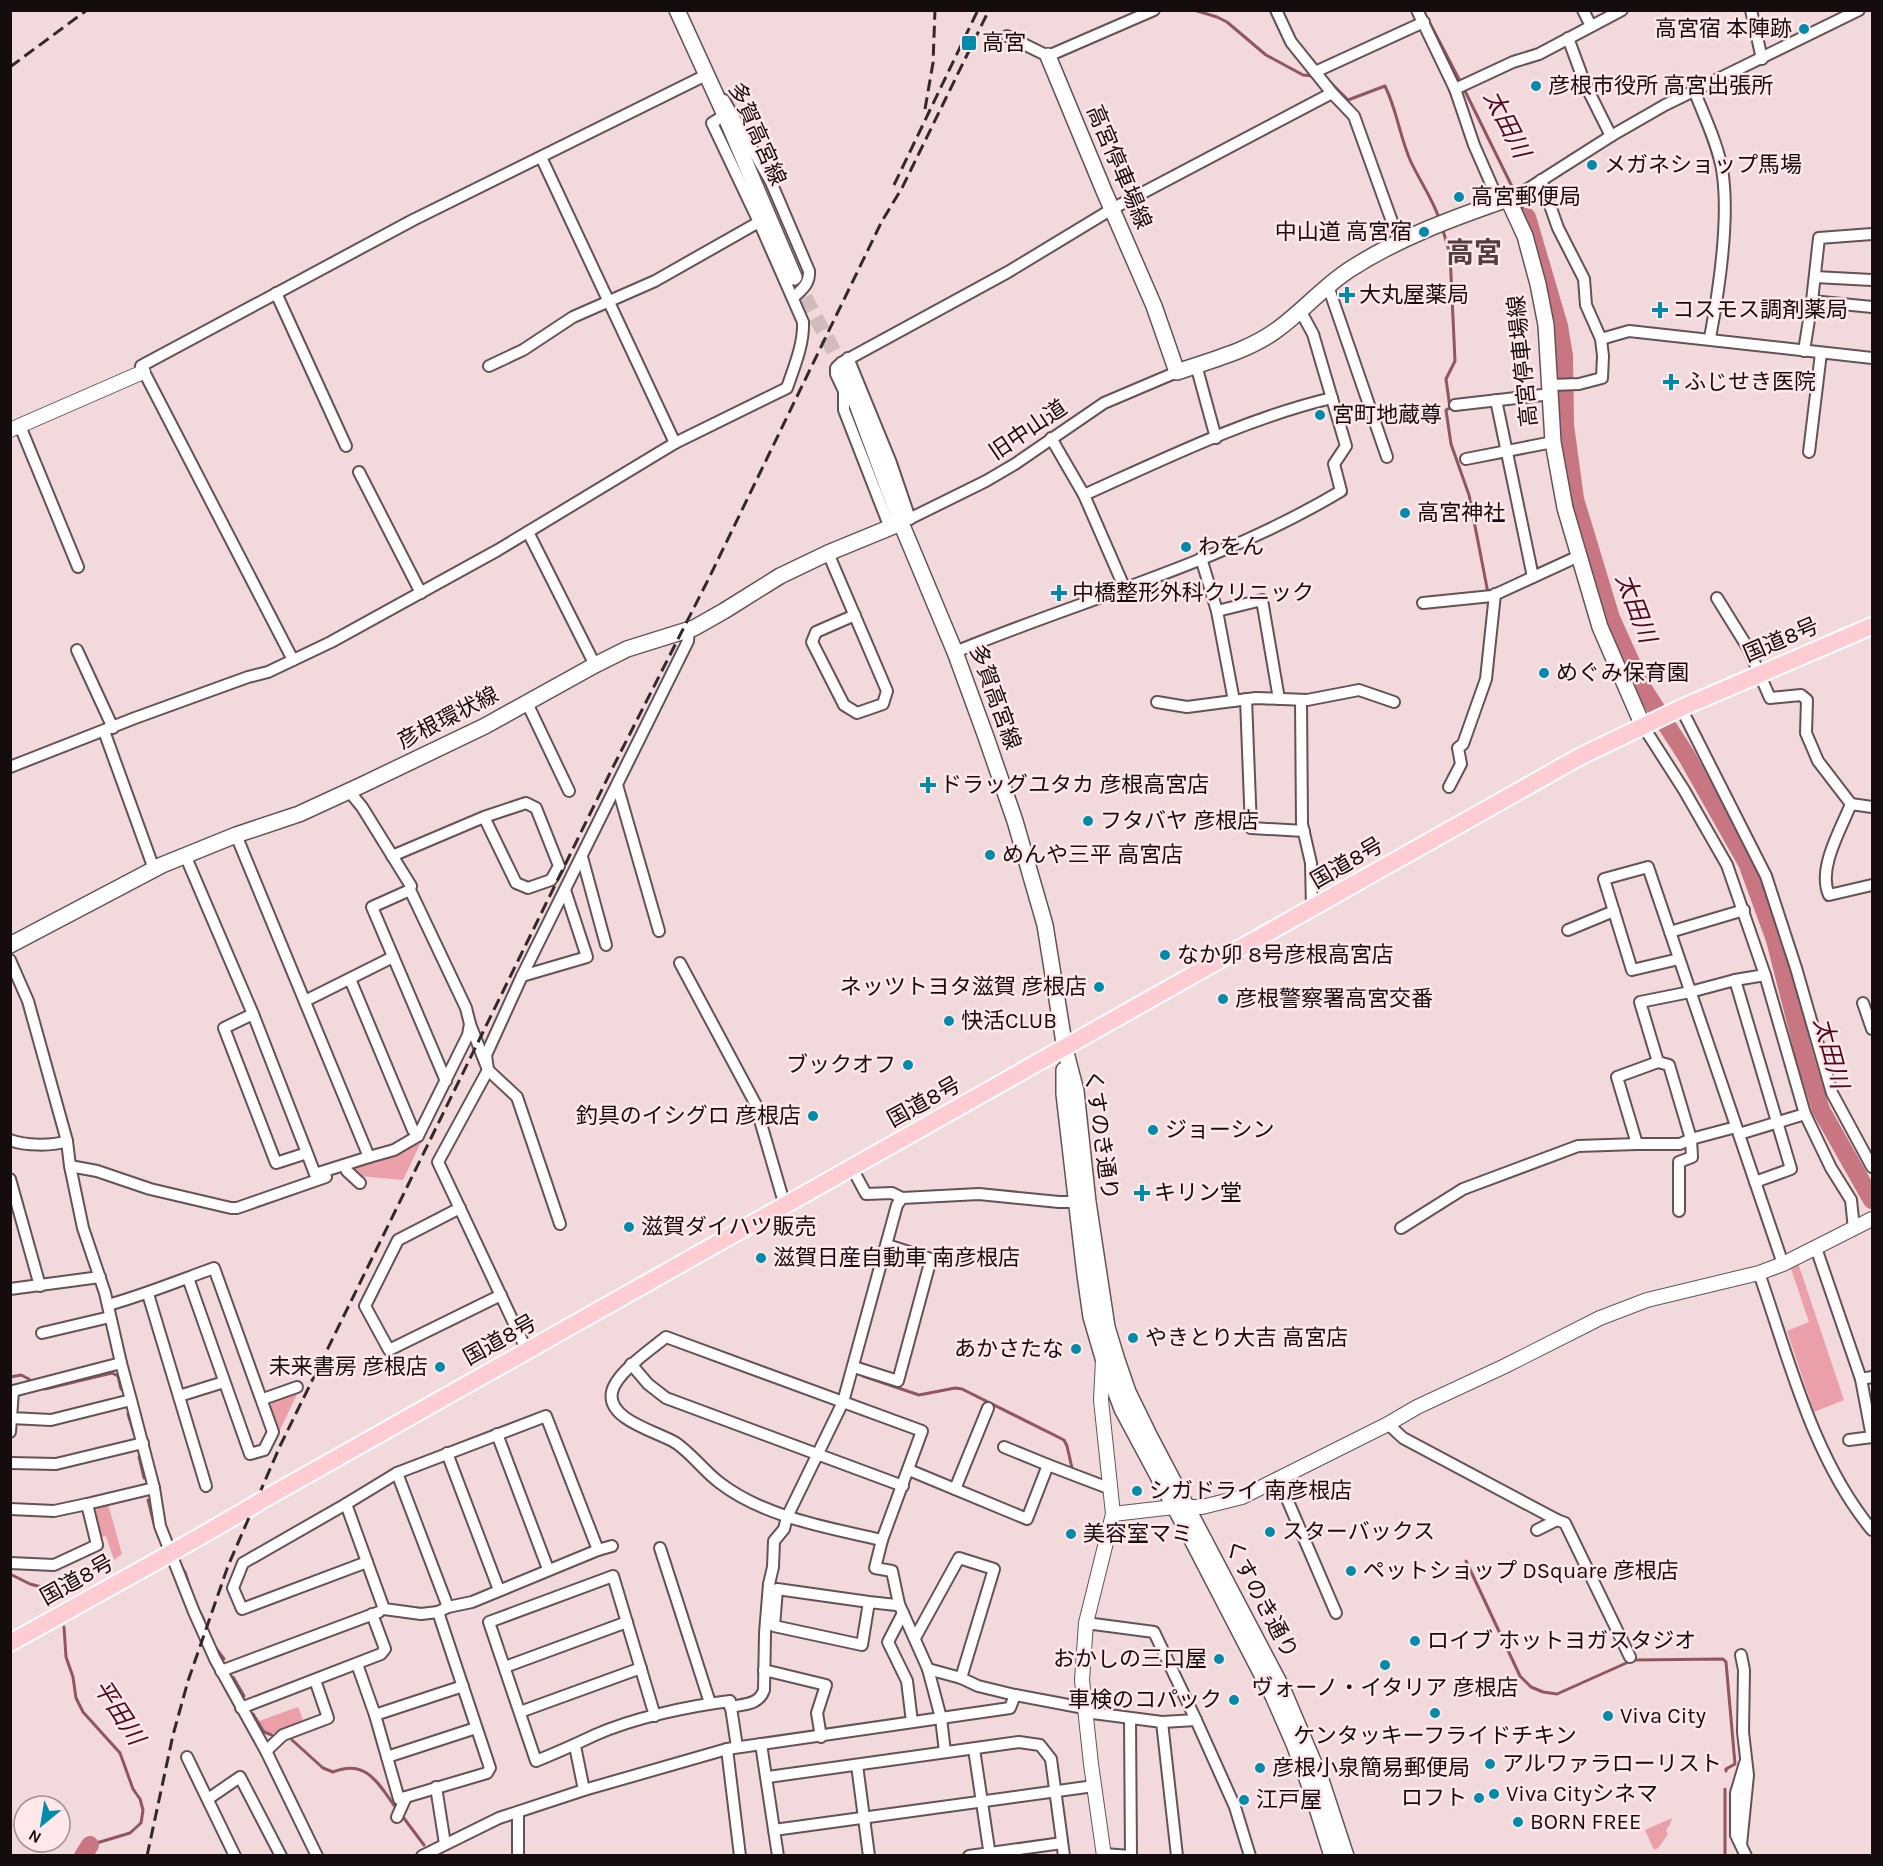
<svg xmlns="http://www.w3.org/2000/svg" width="1883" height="1866" font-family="Karla,'Noto Sans JP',sans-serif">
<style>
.green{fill:#eb9fa9}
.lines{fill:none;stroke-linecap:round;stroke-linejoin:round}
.stream{stroke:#91565f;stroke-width:3}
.river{stroke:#c77682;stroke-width:18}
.secondary-tunnel{stroke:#d1bbbd;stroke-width:15;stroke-dasharray:15 8;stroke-linecap:butt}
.minor-casing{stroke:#665254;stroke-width:14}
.tertiary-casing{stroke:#665254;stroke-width:16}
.secondary-casing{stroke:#665254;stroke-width:18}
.trunk-casing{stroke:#fff;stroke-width:20}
.minor{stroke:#fff;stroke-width:10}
.tertiary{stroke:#fff;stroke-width:14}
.secondary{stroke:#fff;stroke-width:15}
.trunk{stroke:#feccd2;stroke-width:16}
.rail{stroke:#33292a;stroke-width:3;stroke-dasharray:12 6;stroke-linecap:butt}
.trunk-bridge-casing{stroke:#fff;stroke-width:20;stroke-linecap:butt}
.trunk-bridge{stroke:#feccd2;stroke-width:16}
.poi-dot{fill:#008baa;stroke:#ffe7ea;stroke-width:2}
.labels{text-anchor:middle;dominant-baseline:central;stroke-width:5;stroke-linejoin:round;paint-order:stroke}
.poi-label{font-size:22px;fill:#140c0d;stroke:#ffe7ea;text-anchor:start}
.street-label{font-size:22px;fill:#140c0d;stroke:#ffe7ea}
.water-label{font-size:24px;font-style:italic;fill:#51061d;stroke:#ffe7ea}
.district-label{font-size:28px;font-weight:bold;fill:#503e40;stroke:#ffe7ea}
</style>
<rect width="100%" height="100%" fill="#f2dadc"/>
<g class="green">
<path d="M421 1142 403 1180 360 1176 350 1166 396 1154Z"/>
<path d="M1798 1263 1844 1400 1814 1412 1787 1331 1809 1322 1790 1266Z"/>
<path d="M299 1390 278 1434 269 1409 273 1400Z"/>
<path d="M108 1504 122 1554 114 1560 106 1536 101 1537 94 1514 99 1505Z"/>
<path d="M298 1707 304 1722 277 1734 265 1731 259 1721Z"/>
<path d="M1672 1818 1670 1825 1666 1830 1668 1834 1659 1847 1654 1850 1645 1830Z"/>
</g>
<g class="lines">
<g class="stream">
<path d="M1194 10 1217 17 1227 22 1266 55 1303 75 1313 76"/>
<path d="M1423 10 1461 83"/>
<path d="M1330 82 1348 100 1385 86C1397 110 1400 138 1411 162 1420 181 1432 198 1439 218"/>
<path d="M1464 89 1527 217"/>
<path d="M1442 227 1450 254 1455 361 1446 379 1450 408 1446 410 1451 444 1469 495 1488 593"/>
<path d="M1581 550 1590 548"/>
<path d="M1535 570 1572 553"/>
<path d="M1513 581 1529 573"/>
<path d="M863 1376 919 1395 955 1388 962 1389 1064 1440 1067 1446 1072 1468"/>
<path d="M10 1377 21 1375 29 1379"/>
<path d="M45 1389 112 1373 118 1376 121 1389"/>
<path d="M128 1414 134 1433"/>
<path d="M139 1457 144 1478"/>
<path d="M148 1500 154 1524"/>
<path d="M1466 1561 1520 1676 1531 1687 1543 1692 1557 1694 1633 1660 1723 1659 1726 1662 1735 1764 1726 1769V1771"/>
<path d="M181 1567 185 1572 191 1591"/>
<path d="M10 1574 30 1584 49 1589 57 1600"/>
<path d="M198 1608 204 1620"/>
<path d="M64 1627 66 1657 73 1677 76 1698 83 1712 120 1753 133 1789 140 1799 143 1810 141 1823 130 1833 90 1845"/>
<path d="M215 1647 224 1659"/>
<path d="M233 1677 244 1696"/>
<path d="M253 1714 264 1732 272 1735"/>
<path d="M292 1740 323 1768 333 1772C367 1758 379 1785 396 1808"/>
<path d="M403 1817 424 1845"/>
<path d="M1725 1856V1789"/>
</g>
<g class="river">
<path d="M1527 217 1559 326 1564 356 1565 425 1575 499 1611 618 1642 687 1686 755 1747 863 1775 940 1805 1058 1821 1110 1872 1200"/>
<path d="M83 1856 90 1845"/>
</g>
<path class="secondary-tunnel" d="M794 277 845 372"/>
<defs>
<g id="minor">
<path d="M1276 10 1291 42 1332 93 1354 116 1399 241"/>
<path d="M1417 10 1455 89 1474 145 1499 202"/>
<path d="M1583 10 1591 26"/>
<path d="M1751 10 1762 59"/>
<path d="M1007 36 1048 56 1154 10"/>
<path d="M1568 38 1585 84 1611 136"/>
<path d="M1315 72 1424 22"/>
<path d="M1455 89 1513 62 1539 54 1622 10"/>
<path d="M1694 90C1704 116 1717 142 1722 169 1730 217 1719 290 1710 338"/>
<path d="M724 100 771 182 809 271C810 284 801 290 793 298"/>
<path d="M725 115 712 123 759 222"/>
<path d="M1541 180 1558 228 1584 279 1586 305 1601 339 1603 356 1602 378 1579 384 1551 385"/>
<path d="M1508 199 1523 192 1611 136 1665 105 1859 10"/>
<path d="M1815 277 1872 280"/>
<path d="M1328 286 1387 457"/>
<path d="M276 293 346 446"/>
<path d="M1812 301 1819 238 1872 234"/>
<path d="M1601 339 1629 331 1872 358"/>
<path d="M1804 351 1812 301 1872 307"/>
<path d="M848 358 891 463 910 519"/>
<path d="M1196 365 1216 438"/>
<path d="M489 366 523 350 573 317 655 281 759 222 803 322C804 344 794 367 787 388L675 443 541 157"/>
<path d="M1496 400 1533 577"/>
<path d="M1455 405 1551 394"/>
<path d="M20 426 78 567"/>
<path d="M1051 438 1084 495 1125 589"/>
<path d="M1809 452 1821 353"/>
<path d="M1466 459 1553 442"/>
<path d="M359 472 421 593"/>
<path d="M1084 495C1164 459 1247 418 1332 398"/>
<path d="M901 523 986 481 1015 464 1104 403 1177 372"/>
<path d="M890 528 844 410V391L836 374V368L841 363 1008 272 1112 209 1332 93"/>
<path d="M528 532 595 665"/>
<path d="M828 553 887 691 883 704 857 713 844 705 812 642 816 632 855 615"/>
<path d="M1201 558 1217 611"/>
<path d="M1717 598 1748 648 1770 698 1801 695 1807 700 1806 733 1818 761 1851 804"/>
<path d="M1423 603 1492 596 1579 556"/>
<path d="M77 650 113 728"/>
<path d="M955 652C1084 599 1221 563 1341 491L1334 464 1346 446 1313 334 1300 310"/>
<path d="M293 660 141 366 413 220 706 75"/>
<path d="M1246 699 1251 828 1304 831"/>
<path d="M1301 700 1302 824 1311 863 1312 909"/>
<path d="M1234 701 1217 611 1262 600 1279 699"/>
<path d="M1157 702 1187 707 1256 698 1307 700 1359 690 1394 702"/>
<path d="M527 703 569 791"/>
<path d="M1681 708 1766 876 1796 968 1832 1093 1872 1167"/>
<path d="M1643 726 1684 790 1727 865 1765 975 1805 1114 1831 1168 1851 1200 1854 1229"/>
<path d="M104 731 154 869"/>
<path d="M10 767 135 718 248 677 268 672 331 642 498 550 675 443"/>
<path d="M617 785 659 931"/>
<path d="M1449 787 1461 764 1458 748 1463 744 1486 679 1495 594"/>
<path d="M352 790 353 796 362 807 411 886 410 890 466 1008 470 1024 488 1070 517 1097 560 1224"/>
<path d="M1872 807 1851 804C1841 829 1817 869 1829 895L1872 885"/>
<path d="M236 835 369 1157 315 1174 307 1153 253 1014 224 1028 276 1163 307 1153"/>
<path d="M185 855 253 1014"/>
<path d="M392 856 484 817 526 803 536 808 559 866 551 880 528 888 516 883 484 817"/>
<path d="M582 857 606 945"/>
<path d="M410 890 372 907 446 1081"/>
<path d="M1568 930 1614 911"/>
<path d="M1670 932 1744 910"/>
<path d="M1679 959 1632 970 1604 879 1648 867 1783 1264"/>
<path d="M10 960 28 1001 67 1141 70 1166 83 1228 105 1293 121 1363"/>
<path d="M680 963 755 1103 785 1206"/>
<path d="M522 976 587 957 565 890"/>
<path d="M350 979 413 1130 418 1136"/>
<path d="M1735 980 1765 975"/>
<path d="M305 1001 393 957"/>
<path d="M1863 1003 1872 1029"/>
<path d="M1658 1062 1669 1065 1691 1139 1680 1144H1637L1617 1077 1658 1062 1640 1002 1690 992 1735 980 1791 1169 1755 1182"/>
<path d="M1739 1134 1805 1114"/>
<path d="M10 1140C25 1146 53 1146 67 1141"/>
<path d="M369 1157 394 1150 418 1136 468 1035 470 1024"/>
<path d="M344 1165 347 1171 360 1183"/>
<path d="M70 1166 97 1171 150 1189 231 1208H237L326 1177"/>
<path d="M852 1168 866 1194 892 1193 902 1198"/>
<path d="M10 1179 40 1286"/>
<path d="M460 1208 398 1240 365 1306 389 1350 501 1295"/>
<path d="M1679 1211V1162L1692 1157 1691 1139 1736 1127"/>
<path d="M1401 1228 1463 1189 1578 1146 1637 1144"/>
<path d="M1816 1248 1861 1379"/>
<path d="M1759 1273C1789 1359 1813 1459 1872 1530"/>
<path d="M10 1289 100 1277"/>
<path d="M148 1294 206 1486"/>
<path d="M108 1305C144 1295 178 1281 214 1268L273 1432 264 1450 250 1454 188 1278"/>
<path d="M42 1333 110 1317"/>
<path d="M666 1337 922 1431 882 1540C829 1528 764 1517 720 1483 704 1471 692 1454 676 1443 659 1432 606 1420 612 1392 616 1373 651 1349 666 1337Z"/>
<path d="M527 1351 438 1162 488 1070 486 1055 522 976 688 641 689 629"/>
<path d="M631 1364 648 1384 666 1398 903 1486"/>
<path d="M854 1367 898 1381 931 1259 887 1245"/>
<path d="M1872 1377 1861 1379 1872 1437"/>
<path d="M179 1396 224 1382"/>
<path d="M263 1399 297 1387"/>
<path d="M131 1400 121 1363 13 1391 11 1418 51 1420 131 1400 154 1488 160 1526 194 1612 215 1659 266 1751 317 1856"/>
<path d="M1388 1424 1403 1438 1557 1520"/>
<path d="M10 1432 11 1418"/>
<path d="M497 1434 548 1569"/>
<path d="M1849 1440 1872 1437"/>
<path d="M447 1453 499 1590"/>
<path d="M10 1463 56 1464 143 1443"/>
<path d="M1048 1465 1111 1489"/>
<path d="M909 1470 1027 1519 1048 1465 1004 1447"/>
<path d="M397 1473 448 1607"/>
<path d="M1278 1478 1336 1613"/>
<path d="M955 1489 988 1408"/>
<path d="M87 1504 154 1488"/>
<path d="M346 1504 384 1609 421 1614 438 1612 448 1607 472 1602 598 1550"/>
<path d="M10 1509 54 1511 87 1504 97 1545 54 1565 10 1563"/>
<path d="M1537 1530 1557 1520 1565 1523 1630 1657"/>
<path d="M882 1540 875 1568 892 1571 899 1604"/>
<path d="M660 1548 710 1703"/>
<path d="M367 1562 242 1609 233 1588 243 1563 346 1504 397 1473 546 1416 598 1550 612 1546"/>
<path d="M869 1602 777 1589 774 1626 862 1645 869 1602 896 1605 899 1604 928 1669 941 1718 945 1752"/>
<path d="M438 1612 490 1768 487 1773 399 1799 375 1715 463 1686"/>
<path d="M903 1613 888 1642 907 1681 912 1722"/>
<path d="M1086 1623 1154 1632 1196 1720 1162 1722"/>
<path d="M357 1664 375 1715"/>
<path d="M505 1667 627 1622"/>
<path d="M928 1669 961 1678"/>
<path d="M764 1670 826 1685 817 1713 821 1737"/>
<path d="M221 1671 379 1612"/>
<path d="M1015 1695 1084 1708"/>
<path d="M730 1707C744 1704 759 1705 764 1690L765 1633 769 1584 773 1567 774 1541 784 1529 787 1517 843 1402 897 1205 902 1198 979 1194 1059 1202H1082"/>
<path d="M241 1708 381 1654 385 1649 372 1614"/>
<path d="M520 1712 641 1668"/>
<path d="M1085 1712 1162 1722 1177 1856"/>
<path d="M655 1716 613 1576 489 1622 536 1761C556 1753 576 1744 595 1735 633 1718 689 1706 730 1701L737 1747"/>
<path d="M1130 1719 1131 1856"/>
<path d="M1196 1720 1235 1807 1250 1856"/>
<path d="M761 1744 778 1856"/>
<path d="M575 1746 584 1790"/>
<path d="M727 1749 740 1856"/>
<path d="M974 1749 990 1856"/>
<path d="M266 1751 283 1735 328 1718 315 1680"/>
<path d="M187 1757 235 1856"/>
<path d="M387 1757 476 1728"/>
<path d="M1745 1763 1736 1793V1835L1746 1856"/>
<path d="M857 1765 869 1856"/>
<path d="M768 1777 1019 1742 1040 1745 1051 1759 1064 1856"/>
<path d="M436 1787 445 1844"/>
<path d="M208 1799 240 1777 281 1856"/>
<path d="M397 1817 406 1797"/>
<path d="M774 1830 1094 1786"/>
<path d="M1741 1845 1748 1775 1743 1732 1744 1670 1741 1655"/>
<path d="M1104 1854 1130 1856"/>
<path d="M422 1856 499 1818 584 1790 727 1749 1010 1708 1015 1695 978 1686 961 1678 994 1569 959 1558 915 1638"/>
<path d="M518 1856V1812"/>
<path d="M969 1856 1062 1843"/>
</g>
<g id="tertiary">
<path d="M10 430 143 372"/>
<path d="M1103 1359 1101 1400 1113 1514 1086 1623 1082 1680 1091 1764 1104 1856"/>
<path d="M1113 1514 1174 1507H1202L1242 1497 1388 1424 1417 1407 1505 1366 1600 1318 1647 1300 1759 1273 1783 1264 1872 1219"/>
</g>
<g id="secondary">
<path d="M677 10 725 115 794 277"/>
<path d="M1048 56 1104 191 1154 306 1177 372C1211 360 1249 351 1278 329 1303 311 1323 287 1349 270 1398 238 1453 218 1508 199L1525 236 1538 284 1546 325 1553 442 1565 508 1600 627 1643 726"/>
<path d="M845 372 901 523 955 652 986 737 1015 821 1045 925 1065 1049 1076 1091 1088 1202 1107 1327 1117 1360 1128 1392 1150 1437 1283 1690 1321 1780 1346 1856"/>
<path d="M10 945 162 865 236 835 299 814 362 785 485 726 595 665 627 649 694 628 724 611 780 576 828 553 901 523"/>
<path d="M1064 1070V1094L1085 1275 1091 1317 1103 1358 1122 1409 1189 1534 1273 1696 1294 1744 1312 1792 1332 1856"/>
</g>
<g id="trunk">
<path d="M266 1498 1581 756 1681 708 1872 626"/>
<path d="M178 1549 246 1510"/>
<path d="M10 1643 164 1557"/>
</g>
</defs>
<use href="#minor" class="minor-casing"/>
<use href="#tertiary" class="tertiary-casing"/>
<use href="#secondary" class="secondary-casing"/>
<use href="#trunk" class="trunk-casing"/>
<use href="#minor" class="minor"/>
<use href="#tertiary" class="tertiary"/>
<use href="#secondary" class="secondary"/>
<use href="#trunk" class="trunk"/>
<g class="rail">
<path d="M10 67 87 10"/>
<path d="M925 109 933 63 935 10"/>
<path d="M894 185 978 10"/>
<path d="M147 1856 173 1735 188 1681 228 1566 280 1446 611 771 709 578 882 221 902 188 989 10"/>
</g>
<defs>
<g id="trunk-bridge">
<path d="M246 1510 266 1498"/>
<path d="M164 1557 178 1549"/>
</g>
</defs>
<use href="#trunk-bridge" class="trunk-bridge-casing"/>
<use href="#trunk-bridge" class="trunk-bridge"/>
</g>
<g class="poi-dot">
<circle cx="1804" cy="29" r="6"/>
<rect x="961" y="35" width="16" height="16" rx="3"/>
<circle cx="1536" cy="86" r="6"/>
<circle cx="1592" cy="165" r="6"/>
<circle cx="1459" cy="197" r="6"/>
<circle cx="1424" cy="232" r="6"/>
<path d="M1344 286h6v6h6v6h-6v6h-6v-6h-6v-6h6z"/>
<path d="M1657 301h6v6h6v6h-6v6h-6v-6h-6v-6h6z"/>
<path d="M1668 373h6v6h6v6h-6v6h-6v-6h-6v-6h6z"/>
<circle cx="1320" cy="415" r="6"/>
<circle cx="1405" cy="513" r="6"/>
<circle cx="1186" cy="547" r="6"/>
<path d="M1056 584h6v6h6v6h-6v6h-6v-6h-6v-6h6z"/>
<circle cx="1544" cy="673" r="6"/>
<path d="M925 776h6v6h6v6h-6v6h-6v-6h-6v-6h6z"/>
<circle cx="1088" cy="821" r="6"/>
<circle cx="990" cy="855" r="6"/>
<circle cx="1165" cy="955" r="6"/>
<circle cx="1099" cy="987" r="6"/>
<circle cx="1223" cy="999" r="6"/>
<circle cx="949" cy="1021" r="6"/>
<circle cx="908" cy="1065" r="6"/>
<circle cx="813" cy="1116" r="6"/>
<circle cx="1153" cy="1130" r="6"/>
<path d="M1139 1184h6v6h6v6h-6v6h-6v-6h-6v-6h6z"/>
<circle cx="629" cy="1227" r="6"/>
<circle cx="761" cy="1258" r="6"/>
<circle cx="1133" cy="1338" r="6"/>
<circle cx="1076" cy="1349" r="6"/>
<circle cx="440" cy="1367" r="6"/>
<circle cx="1137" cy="1491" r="6"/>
<circle cx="1270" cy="1532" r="6"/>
<circle cx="1071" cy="1534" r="6"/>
<circle cx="1351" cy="1571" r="6"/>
<circle cx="1415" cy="1641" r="6"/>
<circle cx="1219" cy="1659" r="6"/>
<circle cx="1385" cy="1665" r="6"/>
<circle cx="1234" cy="1700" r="6"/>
<circle cx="1435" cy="1713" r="6"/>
<circle cx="1608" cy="1716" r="6"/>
<circle cx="1490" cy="1764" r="6"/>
<circle cx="1260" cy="1768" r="6"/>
<circle cx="1494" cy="1794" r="6"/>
<circle cx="1479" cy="1798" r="6"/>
<circle cx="1244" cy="1800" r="6"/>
<circle cx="1518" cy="1822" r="6"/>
</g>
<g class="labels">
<g class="poi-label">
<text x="1792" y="29" text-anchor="end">高宮宿 本陣跡</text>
<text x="982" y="43">高宮</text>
<text x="1548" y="86">彦根市役所 高宮出張所</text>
<text x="1604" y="165">メガネショップ馬場</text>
<text x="1471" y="197">高宮郵便局</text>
<text x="1412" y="232" text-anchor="end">中山道 高宮宿</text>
<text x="1359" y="295">大丸屋薬局</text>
<text x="1672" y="310">コスモス調剤薬局</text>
<text x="1684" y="382">ふじせき医院</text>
<text x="1332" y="415">宮町地蔵尊</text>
<text x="1417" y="513">高宮神社</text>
<text x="1198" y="547">わをん</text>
<text x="1072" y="593">中橋整形外科クリニック</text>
<text x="1556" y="673">めぐみ保育園</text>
<text x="940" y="785">ドラッグユタカ 彦根高宮店</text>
<text x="1100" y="821">フタバヤ 彦根店</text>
<text x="1002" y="855">めんや三平 高宮店</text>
<text x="1177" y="955">なか卯 8号彦根高宮店</text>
<text x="1087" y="987" text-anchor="end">ネッツトヨタ滋賀 彦根店</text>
<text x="1235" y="999">彦根警察署高宮交番</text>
<text x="961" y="1021">快活CLUB</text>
<text x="896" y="1065" text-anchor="end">ブックオフ</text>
<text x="801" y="1116" text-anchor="end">釣具のイシグロ 彦根店</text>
<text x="1165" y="1130">ジョーシン</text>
<text x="1154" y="1193">キリン堂</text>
<text x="641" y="1227">滋賀ダイハツ販売</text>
<text x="773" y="1258">滋賀日産自動車 南彦根店</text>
<text x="1145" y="1338">やきとり大吉 高宮店</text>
<text x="1064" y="1349" text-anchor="end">あかさたな</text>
<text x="428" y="1367" text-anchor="end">未来書房 彦根店</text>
<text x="1149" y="1491">シガドライ 南彦根店</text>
<text x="1282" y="1532">スターバックス</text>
<text x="1083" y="1534">美容室マミ</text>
<text x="1363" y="1571">ペットショップ DSquare 彦根店</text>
<text x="1427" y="1641">ロイブ ホットヨガスタジオ</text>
<text x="1207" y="1659" text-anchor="end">おかしの三口屋</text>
<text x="1385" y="1688" text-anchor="middle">ヴォーノ・イタリア 彦根店</text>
<text x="1222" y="1700" text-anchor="end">車検のコパック</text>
<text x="1620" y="1716">Viva City</text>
<text x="1435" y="1736" text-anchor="middle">ケンタッキーフライドチキン</text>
<text x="1502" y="1764">アルワァラローリスト</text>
<text x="1272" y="1768">彦根小泉簡易郵便局</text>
<text x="1506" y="1794">Viva Cityシネマ</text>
<text x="1467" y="1798" text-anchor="end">ロフト</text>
<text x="1256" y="1800">江戸屋</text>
<text x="1530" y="1822">BORN FREE</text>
</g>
<g class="street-label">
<text transform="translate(757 134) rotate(66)">多賀高宮線</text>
<text transform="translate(1119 167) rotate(67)">高宮停車場線</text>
<text transform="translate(1523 361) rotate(-96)">高宮停車場線</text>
<text transform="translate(1028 430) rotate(-34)">旧中山道</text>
<text transform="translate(1781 640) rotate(-23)">国道8号</text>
<text transform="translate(995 697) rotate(70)">多賀高宮線</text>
<text transform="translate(448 718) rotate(-27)">彦根環状線</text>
<text transform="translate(1347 863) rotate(-30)">国道8号</text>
<text transform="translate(924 1102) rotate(-29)">国道8号</text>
<text transform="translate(1101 1135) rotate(82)">くすのき通り</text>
<text transform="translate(500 1340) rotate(-29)">国道8号</text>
<text transform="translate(77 1580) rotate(-29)">国道8号</text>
<text transform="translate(1261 1599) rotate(62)">くすのき通り</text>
</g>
<g class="water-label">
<text transform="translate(1507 124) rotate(63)">太田川</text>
<text transform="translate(1636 608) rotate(69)">太田川</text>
<text transform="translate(1831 1053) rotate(75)">太田川</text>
<text transform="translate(119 1712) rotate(57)">平田川</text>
</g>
<g class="district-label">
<text x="1474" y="252">高宮</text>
</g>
</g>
<rect width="1883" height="1866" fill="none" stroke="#140c0d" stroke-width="24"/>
<g transform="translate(42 1824) rotate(210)"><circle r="28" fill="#ffe7ea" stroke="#a18f92" stroke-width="1.5"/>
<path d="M0-4.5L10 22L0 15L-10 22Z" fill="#008baa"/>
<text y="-9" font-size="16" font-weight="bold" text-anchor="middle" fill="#140c0d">N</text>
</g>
</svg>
